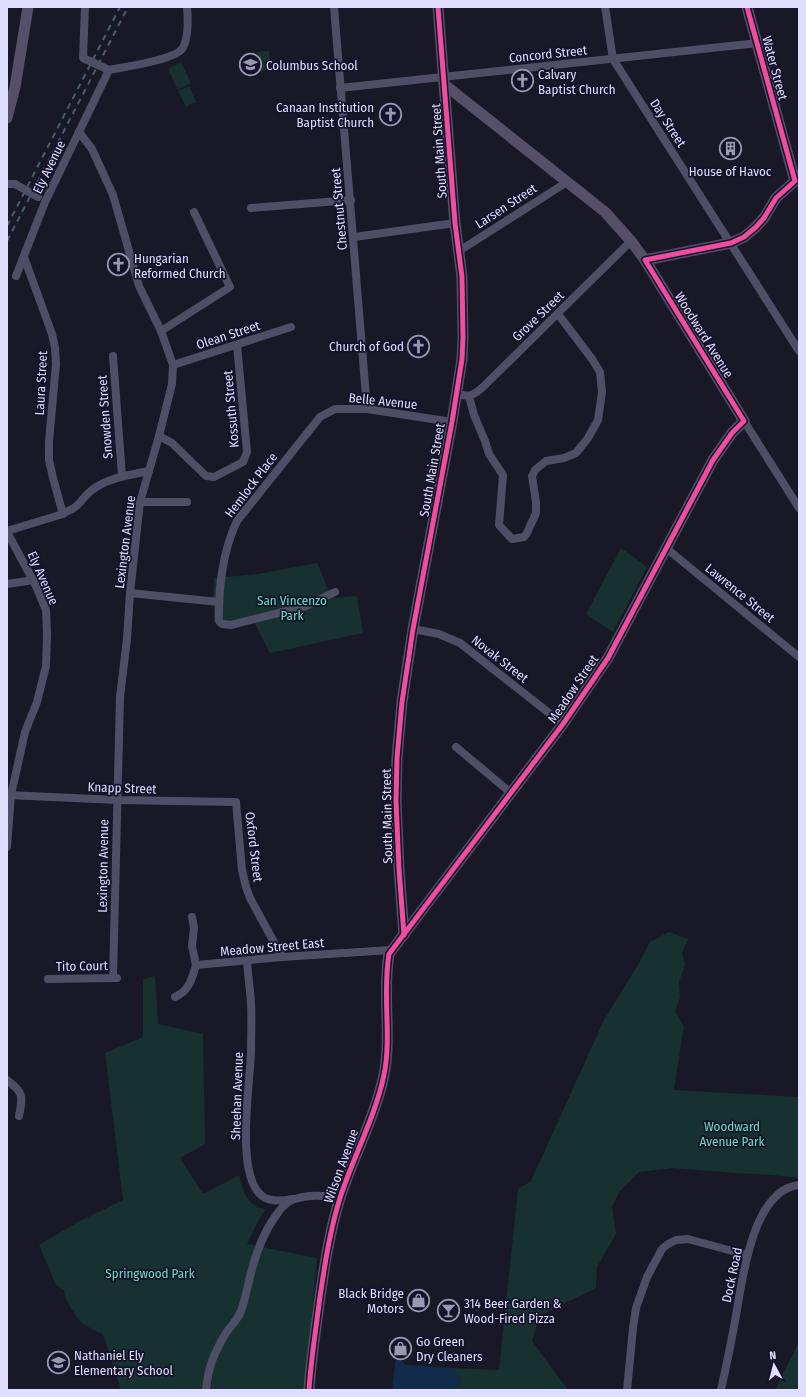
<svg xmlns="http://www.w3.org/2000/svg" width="806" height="1397" font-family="'Fira Sans Condensed',sans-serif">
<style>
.green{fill:#163130}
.water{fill:#122b4d}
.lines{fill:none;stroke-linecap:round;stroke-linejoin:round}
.minor{stroke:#4e4e66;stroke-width:8}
.major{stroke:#564f6a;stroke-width:11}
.rail{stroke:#475e6d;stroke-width:2;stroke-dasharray:6 5;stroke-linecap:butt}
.minor-bridge{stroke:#4e4e66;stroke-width:8}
.cycleway-casing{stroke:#15122c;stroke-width:8}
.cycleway{stroke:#ef4d9e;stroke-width:5}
.labels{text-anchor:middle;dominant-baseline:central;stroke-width:3.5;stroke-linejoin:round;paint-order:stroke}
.street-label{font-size:13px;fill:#dfdefe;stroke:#15122c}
.poi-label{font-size:13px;fill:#dfdefe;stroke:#15122c;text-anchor:start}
.park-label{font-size:13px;fill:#6adeba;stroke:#15122c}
</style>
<rect width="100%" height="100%" fill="#191826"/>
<g class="green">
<path d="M269 51 271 70 257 71V67L258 65 257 52Z"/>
<path d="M181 62 191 83 178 90 168 69Z"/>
<path d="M189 86 196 102 186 107 178 91Z"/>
<path d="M621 548 647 567 613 632 586 614Z"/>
<path d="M317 563 332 598 357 596 363 633 270 653 254 622 221 627 214 622 213 598 214 578 258 574Z"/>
<path d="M669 932 688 939 682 953 685 965 679 982 680 997 675 1012 684 1026 674 1090 799 1097V1178L773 1175 734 1173 673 1168 639 1172 620 1191 612 1207 616 1234 597 1267 596 1288 539 1316 532 1341 568 1390H448L462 1382 452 1368 499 1370 518 1189 531 1181 604 1020 639 963 650 942Z"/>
<path d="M155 976 158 1024 203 1034 205 1144 180 1158 203 1194 239 1175C245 1194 245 1204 266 1210L260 1217 247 1244 317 1258 305 1390H121L103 1334C85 1326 81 1325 71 1308 66 1300 65 1299 64 1290L56 1285 39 1245 76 1223 123 1200 105 1053 143 1037V979Z"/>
<path d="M799 1342V1390H775Z"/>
</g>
<path class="water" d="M396 1357H401L403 1363 407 1365 452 1368 462 1382 448 1390H392Z"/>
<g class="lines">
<g class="minor">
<path d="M85 7 83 58 109 70"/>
<path d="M334 7 367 409"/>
<path d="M605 7 613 59 799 351"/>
<path d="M109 70C124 67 174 60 182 49 189 39 188 19 187 7"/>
<path d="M340 88 758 43"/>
<path d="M79 132 92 149 113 195 139 286 161 331 173 365 172 384 159 436 140 502 130 593 127 639 120 697 113 978"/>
<path d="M7 184H15"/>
<path d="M251 208 351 200"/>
<path d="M354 237 455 223"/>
<path d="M459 251 567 182"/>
<path d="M24 257 52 334 55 348 56 364 49 442V460L53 478 63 514"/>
<path d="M16 276 45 202 109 70"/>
<path d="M161 331 230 287 194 212"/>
<path d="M113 356 122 476"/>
<path d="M173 365 291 327"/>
<path d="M456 394C470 397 473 396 483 387L631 241"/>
<path d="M469 396 474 415 485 441 489 454 503 475 499 525 512 539 524 537 527 533 536 513V502L532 476 535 470 546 461 564 458 576 453 588 438 598 420 602 392 600 372 592 359 558 314"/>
<path d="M744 421 799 508"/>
<path d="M159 436 172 443 206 476 214 477 243 462 247 452 237 345"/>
<path d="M140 502H187"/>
<path d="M7 531 63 514C67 511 71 510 74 508 81 503 85 495 92 490 108 478 129 475 149 471"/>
<path d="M7 532 35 584 46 610 47 634 46 666 37 702 25 732 11 795 7 847"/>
<path d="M666 548 799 657"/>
<path d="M7 584 34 580"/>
<path d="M335 592 306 606 231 625 222 624 219 621C218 589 223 550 237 521L320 417 335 409H367L452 422"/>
<path d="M130 593 219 602"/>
<path d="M413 629 439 634 460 643 563 724"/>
<path d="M456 747 511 793"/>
<path d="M7 795 117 800 236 802 242 870 246 887 250 898 282 957"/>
<path d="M192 917 194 928 192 946 196 965"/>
<path d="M247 961C248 975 250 989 251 1003 252 1020 251 1036 251 1052 250 1085 236 1168 259 1193 267 1203 282 1201 293 1199"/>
<path d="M48 979 117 978"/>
<path d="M175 997C189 991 192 979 196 965L282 957 391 950"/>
<path d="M7 1080C24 1093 23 1096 19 1116"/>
<path d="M206 1390C208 1367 214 1353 226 1333 231 1326 238 1319 241 1311 246 1297 248 1283 252 1269 257 1250 265 1230 277 1214 281 1208 288 1201 295 1199 310 1194 325 1196 340 1197"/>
<path d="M627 1390 633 1328 636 1308 647 1277 662 1249 668 1244 676 1240 688 1239 747 1255"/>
<path d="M721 1390C726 1367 731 1344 735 1321 742 1284 751 1190 799 1185"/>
</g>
<g class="major">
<path d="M7 118 15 87 28 7"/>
<path d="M645 260 731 243 744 237 756 227 764 218 776 198 795 181 747 7"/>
<path d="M404 935 399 869 396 801 397 758 402 702 413 629 452 422 462 359 463 338 462 277 455 223 438 7"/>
<path d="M309 1390C311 1359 316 1328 320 1297 325 1263 330 1230 340 1198 353 1157 375 1118 384 1075 392 1035 382 994 389 954L563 724 608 658 713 460 732 433 744 421 645 260 631 241 605 212 445 85"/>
</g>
<g class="rail">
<path d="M7 226 120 7"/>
<path d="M7 241 128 7"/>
</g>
<path class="minor-bridge" d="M15 184 38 197"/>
<defs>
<g id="cycleway">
<path d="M404 935 399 869 396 801 397 758 402 702 413 629 452 422 462 359 463 338 462 277 455 223 438 7"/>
<path d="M309 1390C311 1359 316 1328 320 1297 325 1263 330 1230 340 1198 353 1157 375 1118 384 1075 392 1035 382 994 389 954L563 724 608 658 713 460 732 433 744 421 645 260 731 243 744 237 756 227 764 218 776 198 795 181 747 7"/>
</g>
</defs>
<use href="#cycleway" class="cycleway-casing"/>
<use href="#cycleway" class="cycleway"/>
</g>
<defs>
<symbol id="school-ring" viewBox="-11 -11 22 22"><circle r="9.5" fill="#15122c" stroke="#9a99b2" stroke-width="1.5"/><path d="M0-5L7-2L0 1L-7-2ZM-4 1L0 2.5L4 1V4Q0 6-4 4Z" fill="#9a99b2"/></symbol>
<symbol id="church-ring" viewBox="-11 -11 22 22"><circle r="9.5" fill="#15122c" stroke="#9a99b2" stroke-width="1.5"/><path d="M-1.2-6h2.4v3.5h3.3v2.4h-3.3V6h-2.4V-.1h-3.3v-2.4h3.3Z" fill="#9a99b2"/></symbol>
<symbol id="building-ring" viewBox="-11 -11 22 22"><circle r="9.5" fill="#15122c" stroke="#9a99b2" stroke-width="1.5"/><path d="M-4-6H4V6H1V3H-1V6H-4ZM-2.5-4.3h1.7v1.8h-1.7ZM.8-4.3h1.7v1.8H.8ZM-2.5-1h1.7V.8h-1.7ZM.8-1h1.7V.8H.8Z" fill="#9a99b2"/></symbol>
<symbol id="shop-ring" viewBox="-11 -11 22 22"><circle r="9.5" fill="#15122c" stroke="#9a99b2" stroke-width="1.5"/><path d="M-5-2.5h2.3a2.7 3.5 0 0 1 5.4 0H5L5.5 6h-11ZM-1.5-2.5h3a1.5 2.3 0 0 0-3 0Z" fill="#9a99b2"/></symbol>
<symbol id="bar-ring" viewBox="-11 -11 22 22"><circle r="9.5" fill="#15122c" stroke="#9a99b2" stroke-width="1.5"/><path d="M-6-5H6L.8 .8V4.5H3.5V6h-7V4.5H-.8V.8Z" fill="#9a99b2"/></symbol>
</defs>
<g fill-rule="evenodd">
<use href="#school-ring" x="238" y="52" width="25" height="25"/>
<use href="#church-ring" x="510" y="68" width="25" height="25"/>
<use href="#church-ring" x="378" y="102" width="25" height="25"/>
<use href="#building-ring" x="718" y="136" width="25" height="25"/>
<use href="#church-ring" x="106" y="252" width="25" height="25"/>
<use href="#church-ring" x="406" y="334" width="25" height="25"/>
<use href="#shop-ring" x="406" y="1288" width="25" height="25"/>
<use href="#bar-ring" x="436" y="1298" width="25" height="25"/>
<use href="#shop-ring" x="388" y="1336" width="25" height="25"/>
<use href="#school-ring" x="46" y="1350" width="25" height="25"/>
</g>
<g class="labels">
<g class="street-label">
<text transform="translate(548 54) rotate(-6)">Concord Street</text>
<text transform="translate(775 68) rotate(75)">Water Street</text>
<text transform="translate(668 123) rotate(57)">Day Street</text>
<text transform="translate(439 151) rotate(-94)">South Main Street</text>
<text transform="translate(49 167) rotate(-64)">Ely Avenue</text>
<text transform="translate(506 206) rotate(-33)">Larsen Street</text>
<text transform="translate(339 209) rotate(-95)">Chestnut Street</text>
<text transform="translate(538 316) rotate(-44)">Grove Street</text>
<text transform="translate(228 335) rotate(-18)">Olean Street</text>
<text transform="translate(704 335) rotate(58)">Woodward Avenue</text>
<text transform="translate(41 383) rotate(-87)">Laura Street</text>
<text transform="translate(383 401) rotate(6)">Belle Avenue</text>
<text transform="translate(231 409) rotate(-95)">Kossuth Street</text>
<text transform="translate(105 417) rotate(-94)">Snowden Street</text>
<text transform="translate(432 470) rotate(-80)">South Main Street</text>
<text transform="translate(251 485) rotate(-53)">Hemlock Place</text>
<text transform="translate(125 542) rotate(-83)">Lexington Avenue</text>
<text transform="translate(43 578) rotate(66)">Ely Avenue</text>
<text transform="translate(740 593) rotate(39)">Lawrence Street</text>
<text transform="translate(500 659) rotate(38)">Novak Street</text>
<text transform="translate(573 689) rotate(-56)">Meadow Street</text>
<text transform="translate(122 788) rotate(2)">Knapp Street</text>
<text transform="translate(387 816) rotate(-91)">South Main Street</text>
<text transform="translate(254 847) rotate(83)">Oxford Street</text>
<text transform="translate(103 866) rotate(-89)">Lexington Avenue</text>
<text transform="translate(272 947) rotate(-5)">Meadow Street East</text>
<text transform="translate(82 966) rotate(-1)">Tito Court</text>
<text transform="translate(237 1096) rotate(-88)">Sheehan Avenue</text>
<text transform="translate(341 1166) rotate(-70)">Wilson Avenue</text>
<text transform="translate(732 1275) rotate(-78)">Dock Road</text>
</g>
<g class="poi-label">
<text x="266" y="65">Columbus School</text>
<text x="538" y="74">Calvary<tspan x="538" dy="15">Baptist Church</tspan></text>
<text x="374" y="107" text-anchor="end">Canaan Institution<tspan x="374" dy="15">Baptist Church</tspan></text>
<text x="730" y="171" text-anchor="middle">House of Havoc</text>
<text x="134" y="258">Hungarian<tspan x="134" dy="15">Reformed Church</tspan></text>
<text x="404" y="346" text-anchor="end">Church of God</text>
<text x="404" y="1293" text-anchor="end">Black Bridge<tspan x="404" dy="15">Motors</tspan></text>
<text x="464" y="1303">314 Beer Garden &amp;<tspan x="464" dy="15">Wood-Fired Pizza</tspan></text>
<text x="416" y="1341">Go Green<tspan x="416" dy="15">Dry Cleaners</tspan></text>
<text x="74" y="1355">Nathaniel Ely<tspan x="74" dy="15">Elementary School</tspan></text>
</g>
<g class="park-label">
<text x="292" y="600">San Vincenzo<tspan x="292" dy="15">Park</tspan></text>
<text x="732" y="1126">Woodward<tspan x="732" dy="15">Avenue Park</tspan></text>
<text x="150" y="1273">Springwood Park</text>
</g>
</g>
<rect width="806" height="1397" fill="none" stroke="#dfdefe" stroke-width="16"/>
<g transform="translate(774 1365) rotate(353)" stroke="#15122c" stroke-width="3" paint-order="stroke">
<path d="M0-3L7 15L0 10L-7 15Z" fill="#dfdefe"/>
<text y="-6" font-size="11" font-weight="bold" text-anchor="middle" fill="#dfdefe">N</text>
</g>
</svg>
